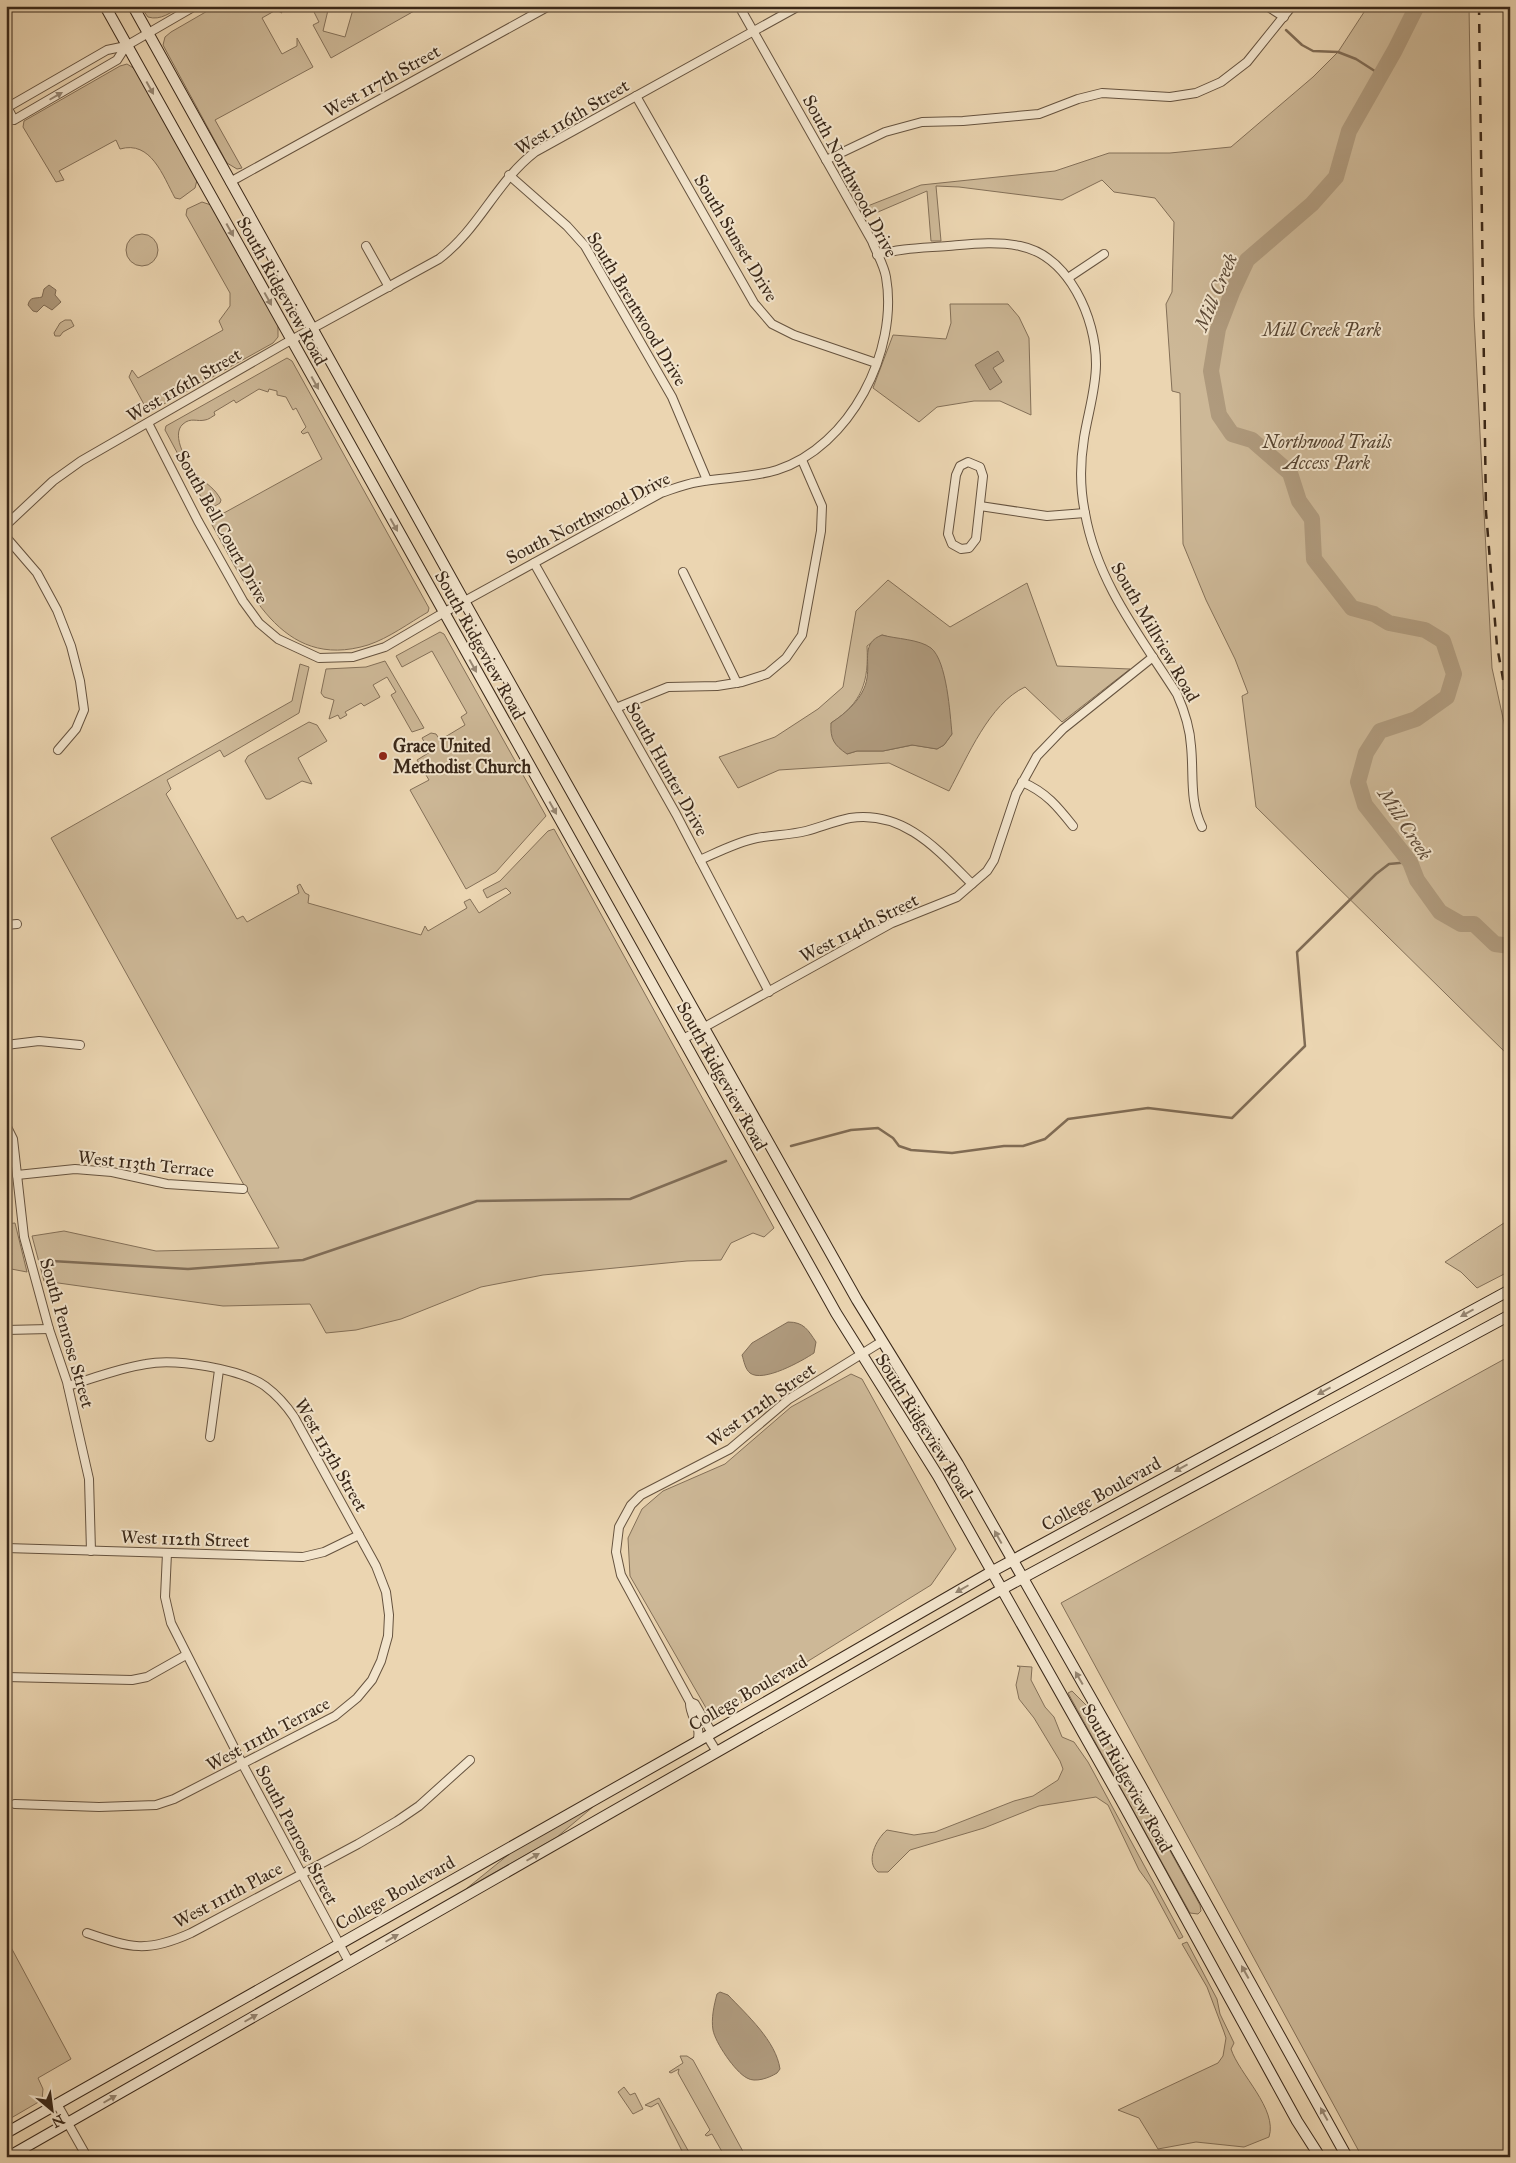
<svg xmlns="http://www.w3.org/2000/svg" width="1516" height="2163" font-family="'IM FELL Great Primer',serif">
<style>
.green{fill:#cdb897;stroke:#847058;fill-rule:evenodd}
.water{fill:#af9a7d;stroke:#806c55}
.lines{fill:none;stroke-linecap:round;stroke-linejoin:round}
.stream{stroke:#806c55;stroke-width:2.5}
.river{stroke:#af9a7d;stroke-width:16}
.street-casing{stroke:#66533f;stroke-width:10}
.secondary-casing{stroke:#3a2819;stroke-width:12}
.street{stroke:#f2e4cc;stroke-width:8}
.secondary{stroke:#f2e4cc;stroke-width:10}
.rail{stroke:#3a2819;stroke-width:2.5;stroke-dasharray:9 9;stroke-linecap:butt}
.oneway{fill:#968672}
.poi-dot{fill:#8f2418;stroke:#f2e4cc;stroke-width:2}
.labels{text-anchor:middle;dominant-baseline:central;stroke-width:4;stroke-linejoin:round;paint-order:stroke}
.street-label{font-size:18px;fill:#3a2819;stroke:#f2e4cc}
.park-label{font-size:18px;font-style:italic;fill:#574532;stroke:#f2e4cc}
.poi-label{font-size:18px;font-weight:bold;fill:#3a2819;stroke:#f2e4cc;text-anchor:start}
.water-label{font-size:19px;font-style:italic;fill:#5d4a37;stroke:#f2e4cc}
</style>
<rect width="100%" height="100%" fill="#ebd5b1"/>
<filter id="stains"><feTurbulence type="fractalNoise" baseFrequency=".004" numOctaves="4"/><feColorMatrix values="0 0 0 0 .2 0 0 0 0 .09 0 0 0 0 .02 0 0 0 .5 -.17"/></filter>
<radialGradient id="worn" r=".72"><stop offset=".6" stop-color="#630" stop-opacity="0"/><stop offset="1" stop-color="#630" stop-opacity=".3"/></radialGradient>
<g class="green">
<path d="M140 6H182C171 12 161 21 148 17Z"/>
<path d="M216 6H278L282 13 276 10 262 18 282 54 297 46V38L313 67 215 120 242 168 237 169 227 163 163 45 165 37 171 32Z"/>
<path d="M311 6H329L323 31 345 37 354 6H423L331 58 313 25 319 22Z"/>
<path d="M1368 6H1469L1474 316 1492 668 1510 750V1057L1256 807 1242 696 1248 693 1235 659 1206 600 1183 544 1180 393 1172 391 1166 304 1172 292 1174 222 1155 198 1114 192 1102 180 1062 200 959 187 936 186 941 241H931L927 191 864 218 860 209 921 185 1055 171 1109 153H1170L1231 147 1313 77 1338 52Z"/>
<path d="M127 64 135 69 197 180 195 188 180 199 175 198C163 176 151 140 120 149L116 140 59 171 64 180 56 182 23 127 24 121 120 66Z"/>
<path d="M202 202 211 205 278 325V337L273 343 153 410 146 408 129 377 132 370 138 378 223 330 219 321 230 306V293L186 215 187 209Z"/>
<circle cx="142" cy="250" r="16"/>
<path d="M950 304H1008L1019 317 1029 338 1031 415 1000 401H974L937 407 919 422 873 388 893 335 946 339 951 323Z"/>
<path d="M65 320H71L74 326 63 332 60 336H55L54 333 60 323Z"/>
<path d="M287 358 292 361 429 608 428 612C409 623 389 638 368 645 280 672 247 586 212 525L213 519 322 459 308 432 303 434 301 432 306 427 296 408 293 410 286 397 277 395V391L269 389 268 392 259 389 236 403 234 400 214 412 215 415C213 416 208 420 205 420 197 422 191 417 183 424 170 435 188 465 197 475 206 484 215 488 221 500L220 503 208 510 165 430 166 426Z"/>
<path d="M888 580 950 627 1027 583 1057 666 1130 669 1062 722 1025 687C989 704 968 756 949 791L889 763 779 770 738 788 719 757 775 737 818 709 843 687 856 611ZM882 635 889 637 952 734 944 745 937 749 913 745 883 751H857L847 754 831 723C862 703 869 682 867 646Z"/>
<path d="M440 632 444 634 546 816 496 872 466 889 410 790 429 780 417 760 430 752 422 738 431 733 436 734 440 740 465 725 461 717 467 713 432 651 402 667 396 656Z"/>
<path d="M385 661 424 728 412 732 391 695 396 692 387 677 373 685 380 697 364 706 361 703 345 712 347 715 340 719 338 715 329 719 334 700 324 697 321 693 326 669 366 667Z"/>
<path d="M300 664 309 667 299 713 224 757 220 750 167 780 171 789 166 794 237 919 243 916 247 922 299 893 297 886 300 884 305 893 309 895 308 903 421 935 425 926 428 931 467 908 464 902 470 899 479 913 511 893 506 888 487 898 483 890 500 881 548 831 554 829 774 1228 764 1237 753 1233 731 1243 721 1260 687 1261 543 1275 481 1287 401 1319 356 1330 326 1333 310 1304 223 1306 44 1281 32 1236 64 1231 156 1251 279 1248 51 838 292 701Z"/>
<path d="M309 722 317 725 327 741 298 758 312 784 302 781 270 799H266L245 761 248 756Z"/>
<path d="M1510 1219V1271L1477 1288 1461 1272 1445 1262Z"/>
<path d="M15 1223 27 1272 6 1268V1224Z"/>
<path d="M1510 1356V2157H1362L1061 1603Z"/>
<path d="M851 1374 862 1379 956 1549 931 1585 713 1720 630 1576 628 1538 642 1509 663 1491 725 1464 791 1407Z"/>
<path d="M1017 1666 1032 1667 1031 1680 1045 1707 1054 1717 1062 1737 1074 1742 1088 1762 1183 1937 1179 1939 1150 1885 1139 1870 1108 1805 1096 1797 1039 1806 984 1828 910 1850 888 1872H878C865 1862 876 1839 887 1830L914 1835 935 1832 1014 1801 1033 1796 1058 1780 1063 1769 1060 1761 1034 1718 1019 1699 1016 1685 1020 1667Z"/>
<path d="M1072 1691 1093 1712 1200 1905 1201 1911 1198 1914 1190 1913 1068 1693Z"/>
<path d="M600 1801 557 1837 466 1889 513 1851Z"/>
<path d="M6 1938 71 2059 38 2078 43 2089 42 2100 6 2121Z"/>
<path d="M1187 1942 1217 1999 1220 2014 1234 2043 1231 2049C1239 2074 1278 2109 1269 2137L1244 2147 1196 2142 1158 2149 1139 2118 1118 2110 1218 2063 1223 2056 1226 2038 1224 2032 1207 1987 1182 1944Z"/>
<path d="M680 2056H687L693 2060 746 2157H725L712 2134 707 2136 705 2135 710 2130 678 2073 679 2069 671 2073 669 2072 683 2063Z"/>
<path d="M624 2087 630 2095 635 2093 643 2109 633 2114 618 2092Z"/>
<path d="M659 2098 690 2154 685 2157 658 2103 651 2107 645 2105Z"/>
</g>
<g class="water">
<path d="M49 285 56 290 55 295 61 302 52 310 44 305 37 312 33 311 28 305C30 296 35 299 42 297L44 289Z"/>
<path d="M998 351 1004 361 993 368 1002 382 990 390 975 365Z"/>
<path d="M882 635C896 639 919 639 931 648 947 661 950 714 952 734L944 745 937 749 912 745 883 751H857L847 754C834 745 830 739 831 723 846 713 864 698 867 678 870 660 861 643 882 635Z"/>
<path d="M788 1322C804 1322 808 1330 816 1342L814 1353C802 1361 763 1383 750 1373 745 1369 744 1361 742 1355L752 1343Z"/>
<path d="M720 1992 728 1995C747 2015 776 2041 780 2069L777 2073C769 2078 755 2083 747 2078 735 2072 715 2042 713 2030 711 2019 714 2005 717 1994Z"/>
</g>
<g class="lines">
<g class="stream">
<path d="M1286 30 1302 45 1313 51 1338 52 1356 59 1381 75"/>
<path d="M791 1146 851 1130 878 1128 893 1138 899 1146 911 1150 952 1153 1004 1146H1023L1045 1139 1068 1119 1148 1108 1232 1118 1305 1046 1297 952 1376 874 1389 864 1410 862"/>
<path d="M6 1253 11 1254"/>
<path d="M52 1261 188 1269 303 1260 477 1201 630 1199 726 1161"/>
</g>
<path class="river" d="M1417 6 1395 50 1349 131 1336 177 1312 204 1247 260 1233 290 1218 329 1211 371 1219 415 1232 434 1252 440 1290 473 1299 501 1312 519 1314 559 1352 608 1374 614 1389 623 1425 630 1443 641 1454 674 1447 697 1416 719 1380 731 1366 753 1358 782 1365 805 1410 862 1417 880 1440 912 1461 924H1474L1495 944 1510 946"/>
<defs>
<g id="street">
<path d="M1267 6 1284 17"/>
<path d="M636 96 754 303 772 324 794 335 876 363"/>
<path d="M6 105 14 120 117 60 126 46"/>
<path d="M8 107 107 50 126 46 195 6"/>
<path d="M826 160 885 132 922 122 963 121 1039 114 1078 99 1102 93 1170 97 1196 93 1221 82 1247 62 1292 6"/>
<path d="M509 175 567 226 585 246 672 397 707 480"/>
<path d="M230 182 549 6"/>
<path d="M366 246 389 287"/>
<path d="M877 255C900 248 924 248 948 246 972 244 996 241 1020 246 1069 256 1096 318 1096 364 1096 389 1088 413 1084 438 1080 463 1080 489 1085 513 1097 582 1140 636 1177 694 1184 710 1190 728 1191 746 1194 775 1189 800 1202 827"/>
<path d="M1068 278 1104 254"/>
<path d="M148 423 198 521 243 601 259 623 278 639 319 658 353 657 385 647 443 613 661 493C673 489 685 484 698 482 724 477 751 478 777 470 850 447 899 351 886 277 884 265 876 252 872 241L739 6"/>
<path d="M968 462 980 467 983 476 976 539 969 548 961 549 952 544 948 534 956 475 960 466Z"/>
<path d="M980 506 1047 516 1085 513"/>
<path d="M6 525 53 481 81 461 284 344 439 259C479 229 496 182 535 152L799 6"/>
<path d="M6 537 37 573 57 610 71 646 80 681 84 710 76 729 58 750"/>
<path d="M534 563 676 814 769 992"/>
<path d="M683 572 737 683"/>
<path d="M616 708 668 687 717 686 742 682 767 674 786 658 802 635 821 531 822 506 802 460"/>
<path d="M1022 782C1046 792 1058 807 1073 826"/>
<path d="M700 860C718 852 737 842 757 838 773 835 790 835 806 831 821 827 835 821 850 818 904 810 938 850 972 884"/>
<path d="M6 925 17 924"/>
<path d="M683 1039 892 923 957 897 987 871 994 860 1016 794 1037 756 1063 729 1153 657"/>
<path d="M6 1045 39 1041 80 1045"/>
<path d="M6 1125 13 1139 24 1237 49 1329 67 1382 89 1479 91 1551"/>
<path d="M17 1175 75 1169 112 1172 167 1184 243 1189"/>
<path d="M6 1330 49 1329"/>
<path d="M210 1437 219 1370"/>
<path d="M6 1548 303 1557 324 1552 359 1535"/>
<path d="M167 1553 165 1597 171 1623 243 1765 349 1962"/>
<path d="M6 1677 132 1680 147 1677 186 1655"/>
<path d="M690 1702 695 1704 712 1733"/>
<path d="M707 1736 717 1752"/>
<path d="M697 1742C703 1726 689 1717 690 1702L621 1575 616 1552 619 1527 631 1505 641 1495 730 1449 789 1399 881 1342"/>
<path d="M15 1804 99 1807 156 1805 174 1799 335 1716 357 1698 372 1680 381 1661 388 1636 389 1615 386 1592 376 1566 294 1417C286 1405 277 1395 265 1386 241 1369 175 1358 146 1364 120 1368 94 1378 68 1386"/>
<path d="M87 1933C131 1948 147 1953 191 1933L358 1844 397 1821 419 1806 470 1760"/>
<path d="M57 2104 87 2157"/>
</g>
<g id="secondary">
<path d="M105 6 836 1313 938 1476 1122 1802 1297 2121 1320 2157"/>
<path d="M133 6 464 601 857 1300 958 1464 1140 1784 1347 2157"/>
<path d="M6 2133 707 1736 991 1572 1510 1290"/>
<path d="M8 2157 1002 1589 1510 1315"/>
</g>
</defs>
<use href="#street" class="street-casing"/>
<use href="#secondary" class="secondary-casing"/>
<use href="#street" class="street"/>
<use href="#secondary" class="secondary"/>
<path class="rail" d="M1479 6 1486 512 1497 646 1510 717"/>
</g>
<defs><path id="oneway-solid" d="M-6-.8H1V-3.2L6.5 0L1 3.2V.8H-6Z" transform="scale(1.25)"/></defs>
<g class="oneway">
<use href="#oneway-solid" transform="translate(150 88) rotate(61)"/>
<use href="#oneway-solid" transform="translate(56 96) rotate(-30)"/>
<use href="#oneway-solid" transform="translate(230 230) rotate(61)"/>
<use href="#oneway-solid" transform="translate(268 299) rotate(61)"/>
<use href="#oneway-solid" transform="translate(315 383) rotate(61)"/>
<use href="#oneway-solid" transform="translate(394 525) rotate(61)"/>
<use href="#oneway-solid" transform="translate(473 666) rotate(61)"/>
<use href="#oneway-solid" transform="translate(553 808) rotate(61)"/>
<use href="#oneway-solid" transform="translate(1467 1313) rotate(151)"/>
<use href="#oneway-solid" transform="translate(1324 1391) rotate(151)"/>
<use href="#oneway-solid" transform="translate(1181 1468) rotate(151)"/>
<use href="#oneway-solid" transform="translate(998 1537) rotate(-119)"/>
<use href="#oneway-solid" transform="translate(962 1589) rotate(150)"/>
<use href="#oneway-solid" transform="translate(1079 1678) rotate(-120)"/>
<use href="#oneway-solid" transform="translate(533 1857) rotate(-30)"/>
<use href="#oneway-solid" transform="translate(392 1938) rotate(-30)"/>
<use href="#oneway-solid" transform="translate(1245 1972) rotate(-119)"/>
<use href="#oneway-solid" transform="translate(251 2018) rotate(-30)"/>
<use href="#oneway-solid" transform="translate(110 2099) rotate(-30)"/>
<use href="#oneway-solid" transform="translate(1324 2114) rotate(-119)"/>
</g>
<circle class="poi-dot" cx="383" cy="756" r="5"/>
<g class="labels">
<g class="street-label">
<text transform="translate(382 81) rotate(-29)">West 117th Street</text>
<text transform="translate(572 117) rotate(-31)">West 116th Street</text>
<text transform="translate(850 176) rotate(62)">South Northwood Drive</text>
<text transform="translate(736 238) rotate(59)">South Sunset Drive</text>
<text transform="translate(282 291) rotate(61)">South Ridgeview Road</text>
<text transform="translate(637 309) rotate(59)">South Brentwood Drive</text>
<text transform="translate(184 385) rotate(-30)">West 116th Street</text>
<text transform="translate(588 518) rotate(-27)">South Northwood Drive</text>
<text transform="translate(222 527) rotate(61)">South Bell Court Drive</text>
<text transform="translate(1155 632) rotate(60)">South Millview Road</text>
<text transform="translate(480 645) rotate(61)">South Ridgeview Road</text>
<text transform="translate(667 769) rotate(61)">South Hunter Drive</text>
<text transform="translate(859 928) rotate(-27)">West 114th Street</text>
<text transform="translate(722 1076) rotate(61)">South Ridgeview Road</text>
<text transform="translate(146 1164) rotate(6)">West 113th Terrace</text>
<text transform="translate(67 1333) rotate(74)">South Penrose Street</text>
<text transform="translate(761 1405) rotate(-36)">West 112th Street</text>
<text transform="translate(924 1426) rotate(58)">South Ridgeview Road</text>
<text transform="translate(331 1455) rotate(60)">West 113th Street</text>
<text transform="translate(1101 1494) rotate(-29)">College Boulevard</text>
<text transform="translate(185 1539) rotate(2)">West 112th Street</text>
<text transform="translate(748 1693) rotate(-30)">College Boulevard</text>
<text transform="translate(268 1734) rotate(-28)">West 111th Terrace</text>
<text transform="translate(1127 1778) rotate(61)">South Ridgeview Road</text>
<text transform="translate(297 1835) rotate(62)">South Penrose Street</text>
<text transform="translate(395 1893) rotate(-29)">College Boulevard</text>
<text transform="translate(228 1895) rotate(-28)">West 111th Place</text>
</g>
<g class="park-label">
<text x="1322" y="330">Mill Creek Park</text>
<text x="1327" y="442">Northwood Trails<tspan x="1327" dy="21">Access Park</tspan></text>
</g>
<g class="poi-label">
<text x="393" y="746">Grace United<tspan x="393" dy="21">Methodist Church</tspan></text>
</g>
<g class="water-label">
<text transform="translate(1216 292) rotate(-67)">Mill Creek</text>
<text transform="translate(1405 824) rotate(57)">Mill Creek</text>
</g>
</g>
<rect width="1516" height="2163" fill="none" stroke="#ebd5b1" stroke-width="25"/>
<rect x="8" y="8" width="1501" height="2148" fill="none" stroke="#3a2819" stroke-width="2.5"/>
<rect x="12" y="12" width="1491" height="2138" fill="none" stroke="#3a2819"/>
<g transform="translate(52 2110) rotate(151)" stroke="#f2e4cc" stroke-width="4" paint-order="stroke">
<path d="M0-4L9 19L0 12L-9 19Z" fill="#3a2819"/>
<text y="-8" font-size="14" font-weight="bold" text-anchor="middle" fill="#3a2819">N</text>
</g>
<rect width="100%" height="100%" filter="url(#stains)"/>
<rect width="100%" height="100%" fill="url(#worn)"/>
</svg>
